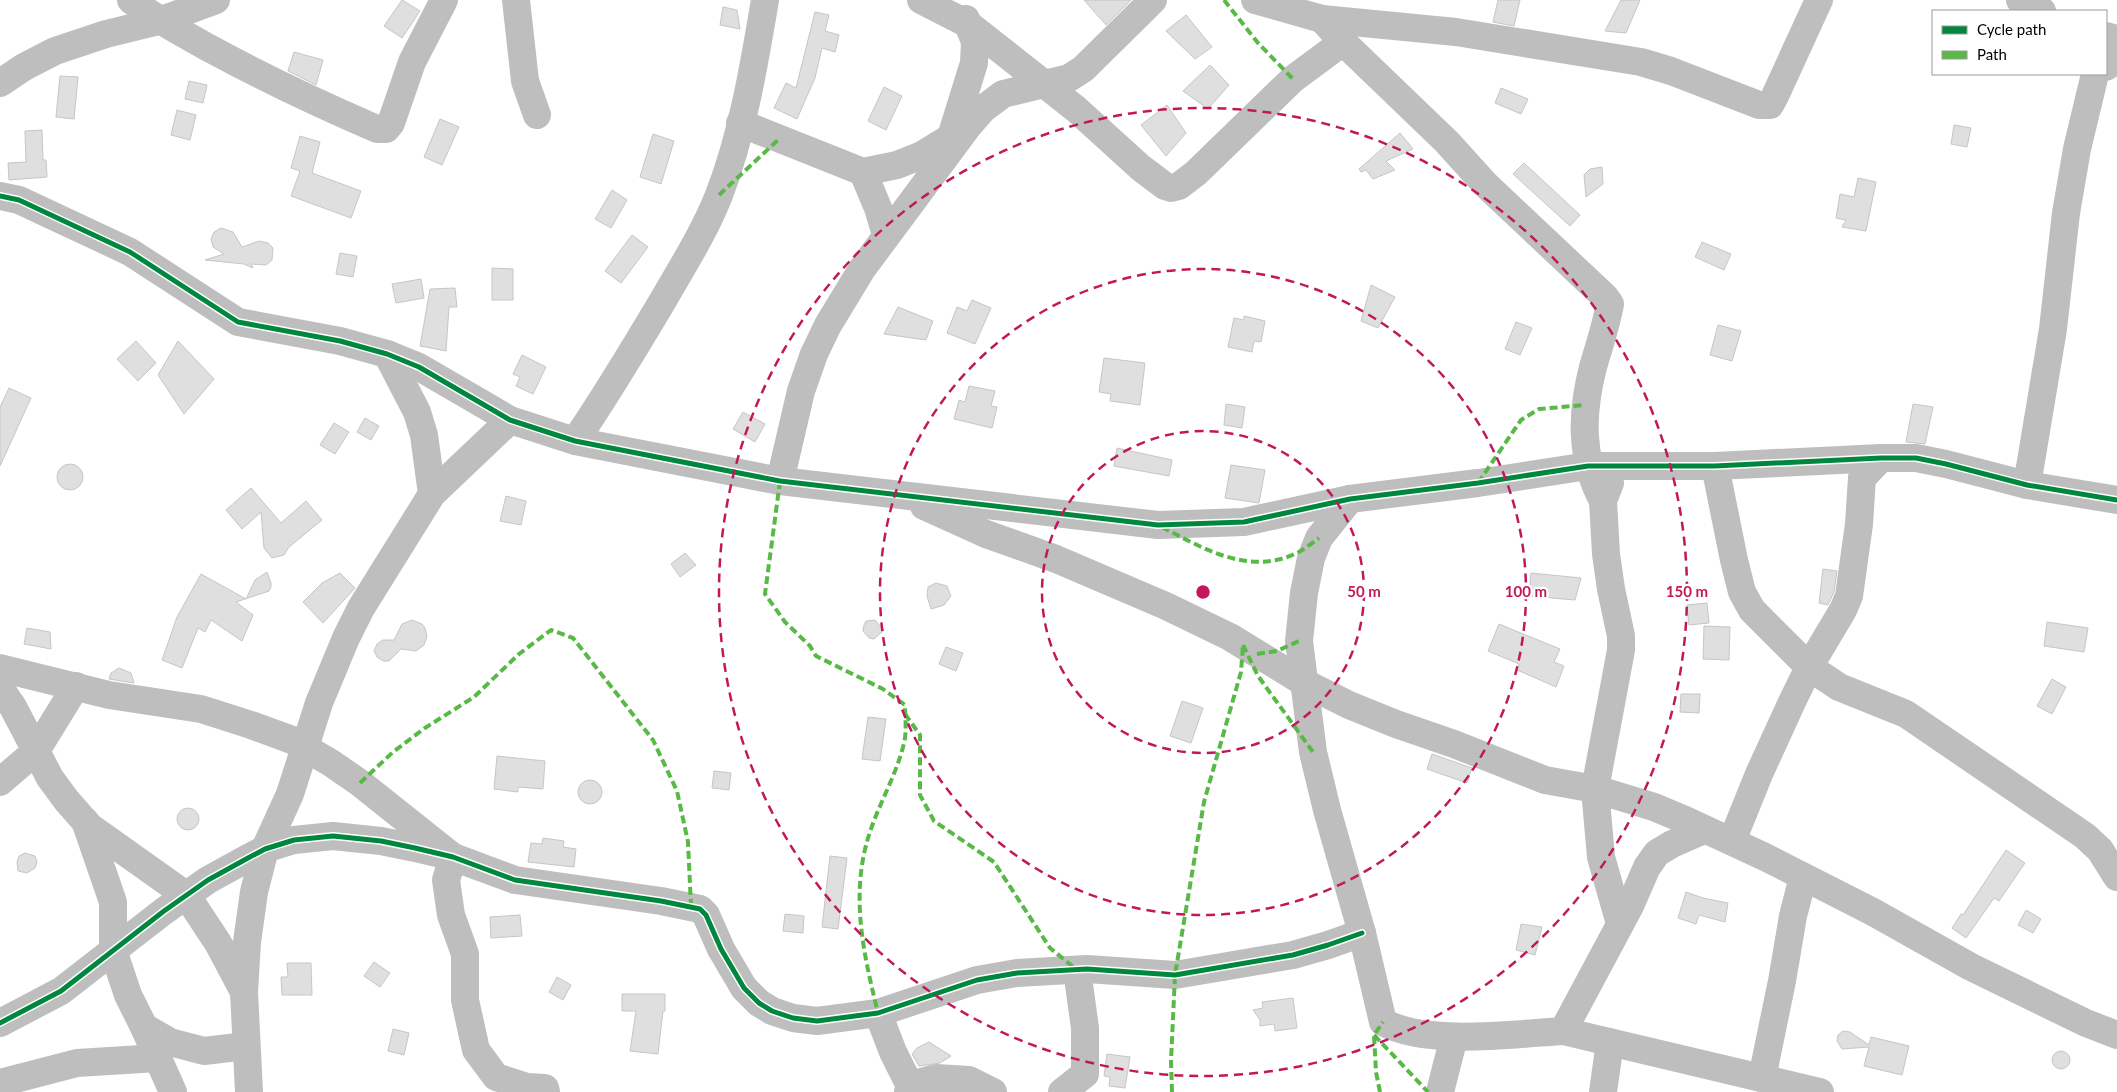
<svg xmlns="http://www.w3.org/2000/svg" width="2117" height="1092" font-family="Lato,sans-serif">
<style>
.building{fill:#dfdfdf;stroke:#c6c6c6}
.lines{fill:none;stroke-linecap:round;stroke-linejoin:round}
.minor{stroke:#bebebe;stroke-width:28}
.quiet{stroke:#58b947;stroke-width:4;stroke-dasharray:8 4;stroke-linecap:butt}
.cycleway-casing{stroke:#fff;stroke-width:8}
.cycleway{stroke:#00873e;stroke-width:5}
.ring{fill:none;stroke:#c2185b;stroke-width:2.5;stroke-dasharray:9 6}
.centre{fill:#c2185b;stroke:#fff;stroke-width:2.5}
.ring-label{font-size:15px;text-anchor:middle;font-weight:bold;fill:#c2185b;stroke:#fff;stroke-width:4.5;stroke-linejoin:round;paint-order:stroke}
</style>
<rect width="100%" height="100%" fill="#fff"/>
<g class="building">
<path d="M402 0 420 11 402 38 384 26Z"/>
<path d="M1084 0H1131L1106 25Z"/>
<path d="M1498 0H1520L1514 26 1493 22Z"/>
<path d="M1621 0H1640L1626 33 1605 31Z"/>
<path d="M723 7 737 10 740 29 720 25Z"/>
<path d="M815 12 829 15 825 31 839 35 835 52 822 48 815 78 797 119 774 108 786 83 796 88Z"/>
<path d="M1186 15 1212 47 1195 59 1166 31Z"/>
<path d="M294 52 323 60 316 85 288 71Z"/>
<path d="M1210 65 1229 85 1208 109 1183 91Z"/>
<path d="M60 76 78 77 74 119 56 117Z"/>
<path d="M189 81 207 85 203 103 185 99Z"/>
<path d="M884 87 902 96 886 130 868 121Z"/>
<path d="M1501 88 1528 99 1521 114 1495 103Z"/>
<path d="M1167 105 1186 133 1166 156 1141 125Z"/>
<path d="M177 110 196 115 190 140 171 135Z"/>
<path d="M440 119 459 127 442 165 424 157Z"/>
<path d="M1954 125 1971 128 1967 147 1951 144Z"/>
<path d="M42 130 43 160H46L47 177 9 180 8 163 26 162 25 131Z"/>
<path d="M1400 133 1413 149 1386 161 1395 170 1373 179 1366 170 1361 172 1359 169Z"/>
<path d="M653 134 674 141 661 184 640 177Z"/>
<path d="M300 136 320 142 312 173 361 191 351 218 291 196 300 171 291 168Z"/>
<path d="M1524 163 1580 215 1570 226 1513 174Z"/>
<path d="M1602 167 1603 184 1586 197 1584 175 1590 169Z"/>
<path d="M1858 178 1876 182 1866 231 1842 227 1846 220 1836 218 1840 194 1854 197Z"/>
<path d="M612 190 627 200 611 228 595 219Z"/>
<path d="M221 228 233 232 242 247 259 241 268 243 273 248 272 260 266 265 251 264 253 268 244 264 205 260 224 254 213 247 211 239 214 232Z"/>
<path d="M632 235 648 247 621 283 605 271Z"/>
<path d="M1702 242 1731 254 1724 270 1695 257Z"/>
<path d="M340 253 357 256 353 277 336 274Z"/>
<path d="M492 268 513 269V300H492Z"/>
<path d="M421 279 424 298 396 303 392 284Z"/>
<path d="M1371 285 1395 297 1378 328 1361 321Z"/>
<path d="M455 288 457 307H449L446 351 420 346 430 289Z"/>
<path d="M972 300 991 308 975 344 947 333 957 307 967 311Z"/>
<path d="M898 307 933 321 926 340 884 334Z"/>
<path d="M1244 316 1265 321 1261 342 1254 341 1252 352 1228 347 1234 318 1244 320Z"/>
<path d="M1516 322 1532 328 1520 355 1505 349Z"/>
<path d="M1718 325 1741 331 1732 361 1710 355Z"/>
<path d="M136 341 156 363 138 381 117 359Z"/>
<path d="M178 341 214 379 184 414 158 375Z"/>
<path d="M522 355 546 367 533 394 516 386 520 377 513 374Z"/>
<path d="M1104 358 1145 363 1140 405 1110 401 1111 394 1099 392Z"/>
<path d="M969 386 995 391 991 406 997 407 992 428 954 419 959 400 965 402Z"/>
<path d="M9 388 31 398 0 466V407Z"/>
<path d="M1226 404 1245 407 1242 428 1224 425Z"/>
<path d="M1913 404 1933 407 1925 444 1906 442Z"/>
<path d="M743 412 765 424 755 442 733 429Z"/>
<path d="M365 418 379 426 371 440 357 432Z"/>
<path d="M334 423 349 432 335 454 320 445Z"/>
<path d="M1117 448 1172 460 1169 476 1114 466Z"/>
<circle cx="70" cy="477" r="13"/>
<path d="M1231 465 1265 470 1259 503 1225 498Z"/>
<path d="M251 488 281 523 306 501 322 520 289 547 284 555 272 558 264 548 261 512 242 529 226 510Z"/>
<path d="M506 496 526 501 521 525 500 521Z"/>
<path d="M685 553 696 565 680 577 671 564Z"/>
<path d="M1823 569 1837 571 1834 592 1828 605 1819 603Z"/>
<path d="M267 572 271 583V587L269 591 236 602 253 615 242 641 211 620 205 632 198 628 182 668 162 660 177 617 201 574 246 599 255 580Z"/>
<path d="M340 573 355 588 323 623 303 602 322 583Z"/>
<path d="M1531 573 1581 578 1575 600 1529 596Z"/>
<path d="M936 583 947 586 951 596 944 605 931 609 927 596 928 587Z"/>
<path d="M1707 603 1709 623 1689 625 1687 605Z"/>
<path d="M412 620 422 624 425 628 427 637 424 645 416 651 401 649 389 661H383L377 657 374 651 377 644 383 640H394L402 624Z"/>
<path d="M875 620 884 630 874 639 869 638 863 631 864 625 866 621Z"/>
<path d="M2047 622 2088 628 2084 652 2044 646Z"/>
<path d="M1499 624 1560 649 1554 662 1564 666 1556 687 1517 670 1519 664 1488 651Z"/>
<path d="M1704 626 1730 627 1729 660 1703 659Z"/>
<path d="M27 628 50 632 51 649 24 644Z"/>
<path d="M946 647 963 653 956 671 939 664Z"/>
<path d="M119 668 131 673 134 683 109 679 111 673Z"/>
<path d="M2052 679 2066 687 2052 714 2037 706Z"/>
<path d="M1681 694H1700L1699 713 1680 712Z"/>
<path d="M1182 701 1203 708 1191 743 1170 736Z"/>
<path d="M868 717 886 719 880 761 862 759Z"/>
<path d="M1432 754 1472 768 1467 783 1427 769Z"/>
<path d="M497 756 545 761 543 789 518 787V792L494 789Z"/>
<path d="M714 771 731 773 729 790 712 788Z"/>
<circle cx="590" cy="792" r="12"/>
<circle cx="188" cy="819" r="11"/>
<path d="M543 838 564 841 563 847 576 849 574 867 528 862 531 843 542 844Z"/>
<path d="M2006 850 2025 863 1999 901 1994 898 1966 938 1952 928 1961 914 1963 915Z"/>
<path d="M25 853 35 856 37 862 35 868 27 873 18 871 17 862 19 856Z"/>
<path d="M830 856 847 858 838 929 822 927Z"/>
<path d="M1686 892 1703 898 1728 903 1725 922 1699 915 1696 924 1678 918Z"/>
<path d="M2026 910 2041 919 2033 933 2018 925Z"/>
<path d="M785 914 804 916 803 933 783 931Z"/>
<path d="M520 915 522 936 491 938 490 917Z"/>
<path d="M1521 924 1542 927 1535 955 1516 950Z"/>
<path d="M374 962 390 973 380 987 364 976Z"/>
<path d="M287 963H311L312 995H282L281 977H288Z"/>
<path d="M557 977 571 985 563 1000 549 992Z"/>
<path d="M622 994H665V1011H663L658 1054 630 1051 636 1011H622Z"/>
<path d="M1293 998 1297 1028 1275 1031 1274 1024 1260 1026V1020L1253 1010 1263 1008 1262 1002Z"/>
<path d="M393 1029 409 1033 404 1055 388 1051Z"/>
<path d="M1843 1031 1850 1032 1869 1045 1871 1037 1909 1046 1902 1075 1864 1066 1869 1047 1842 1049 1837 1041 1838 1035Z"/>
<path d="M929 1042 951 1056 940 1063 919 1066 912 1054 917 1048Z"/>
<circle cx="2061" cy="1060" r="9"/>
<path d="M1107 1054 1130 1057 1125 1088 1109 1086 1110 1077 1104 1076Z"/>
</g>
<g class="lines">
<g class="minor">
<path d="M131 0C156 19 182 33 209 48 264 78 319 104 377 129H386L391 123 412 62 444 0"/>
<path d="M516 0 525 81 537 115"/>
<path d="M921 0 968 24 1076 109 1141 168 1165 186 1171 188 1179 186 1196 173 1293 79 1343 42"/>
<path d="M1255 0 1322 19 1456 32 1641 62 1671 71 1759 105H1770L1775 96 1819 0"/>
<path d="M2020 0 2042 11"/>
<path d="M1322 19 1343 42 1447 142 1485 184 1605 297 1610 304C1606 326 1599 346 1593 367 1581 414 1580 458 1603 501"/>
<path d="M2106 36 2117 39"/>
<path d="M2106 67 2117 59"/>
<path d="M0 83 24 67 55 51 106 34 159 21 216 0"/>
<path d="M740 123 863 172 897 165 922 155 958 133"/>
<path d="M951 137 974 63 975 42 966 19"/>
<path d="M863 172 878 208 886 235"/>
<path d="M0 196 19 200 130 252 238 322 340 341 387 354 419 367 510 420 575 441 780 481 1158 525 1244 522 1350 499 1478 483 1588 466H1715L1881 458H1916L1946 464 2027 485 2117 500"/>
<path d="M387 354 417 412 424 435 432 494"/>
<path d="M575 441C606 396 634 349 662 302 682 267 704 233 719 195 743 133 754 65 765 0"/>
<path d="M1715 466 1734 560 1742 592 1752 610 1809 667 1839 687 1906 714 2085 836 2100 850 2117 877"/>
<path d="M780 481 801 391 814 354 828 325 862 269 969 125 983 109 1003 94 1069 78 1083 69 1153 0"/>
<path d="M1610 483 1603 501 1606 554 1611 589 1621 636V650L1595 789 1601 857 1620 924"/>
<path d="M2027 485 2053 329 2066 213 2077 149 2095 74"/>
<path d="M1350 499 1319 538 1311 558 1304 593 1299 641 1313 752 1327 810 1362 933 1383 1022C1426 1046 1513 1034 1563 1031L1630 906 1647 867 1657 853 1672 844 1704 830"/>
<path d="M924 506 986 534 1056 559 1166 606 1230 637 1305 683 1349 705 1396 724 1454 744 1545 780 1595 789 1654 807 1685 820 1765 857 1873 912 1971 967 2086 1023 2117 1035"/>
<path d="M0 668 109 695 201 709 251 725 292 740 331 763 360 783 453 857 446 880 451 915 465 954V1000L476 1050 496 1077 527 1087 545 1088 546 1092"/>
<path d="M76 686 36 751 50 778 67 801 90 827 187 896 218 943 244 992"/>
<path d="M0 688 13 707 36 751 0 782"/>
<path d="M85 821 113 902V950L128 995 144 1027 173 1092"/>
<path d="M1732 841 1759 774 1791 704 1809 667 1843 610 1849 596 1859 524 1862 478 1881 458"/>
<path d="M878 1013 893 1052 913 1092"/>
<path d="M0 1023 61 991 164 911 208 880 248 858 265 849 294 840 333 836 381 841 415 848 453 857 515 880 661 901 700 909 706 915 721 949 744 988 759 1003 772 1011 793 1018 817 1021 878 1013 977 980 1017 973 1087 969 1175 975 1293 955 1328 945 1362 933"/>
<path d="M144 1027 170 1042 204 1051 246 1046"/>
<path d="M1563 1031 1820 1092"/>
<path d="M1762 1078 1782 981 1793 916 1803 877"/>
<path d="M0 1083 77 1063 158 1058"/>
<path d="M249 1092 244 992 247 942 254 892 265 849 290 794 319 703 346 638 361 608 432 494 510 420"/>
<path d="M908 1092 910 1085 936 1078 969 1080 993 1092"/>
<path d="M1062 1092 1085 1074V1028L1077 970"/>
<path d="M1440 1092 1454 1037"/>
<path d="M1603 1092 1610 1042"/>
</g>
<g class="quiet">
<path d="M1224 0 1258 43 1293 79"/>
<path d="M719 195 779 139"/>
<path d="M780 481 765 594 785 622 810 646 816 656 883 689 905 705C905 717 907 732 904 743 897 773 881 800 871 829 849 891 863 952 878 1013"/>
<path d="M1478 483 1521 420 1539 409 1585 405"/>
<path d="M1162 527C1204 549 1249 576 1297 553 1305 549 1312 543 1319 538"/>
<path d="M1243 645 1258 676 1313 752"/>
<path d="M1257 654 1277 651 1299 641"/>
<path d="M905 714 920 735V795L934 821 994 862 1050 948 1077 970"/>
<path d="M360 783 393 752 425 728 474 697 519 654 551 630 573 638 653 740 677 791 688 842 691 906"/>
<path d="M1374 1035 1428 1092"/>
<path d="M1172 1092 1171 1061 1175 975 1204 802 1241 672 1243 645"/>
<path d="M1380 1092 1376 1072 1374 1035 1383 1022"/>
</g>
<defs>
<g id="cycleway">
<path d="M0 196 19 200 130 252 238 322 340 341 387 354 419 367 510 420 575 441 780 481 1158 525 1244 522 1350 499 1478 483 1588 466H1715L1881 458H1916L1946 464 2027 485 2117 500"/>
<path d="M0 1023 61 991 164 911 208 880 248 858 265 849 294 840 333 836 381 841 415 848 453 857 515 880 661 901 700 909 706 915 721 949 744 988 759 1003 772 1011 793 1018 817 1021 878 1013 977 980 1017 973 1087 969 1175 975 1293 955 1328 945 1362 933"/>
</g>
</defs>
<use href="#cycleway" class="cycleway-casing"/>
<use href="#cycleway" class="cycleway"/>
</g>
<g class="ring">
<circle cx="1203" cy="592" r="161"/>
<circle cx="1203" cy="592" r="323"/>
<circle cx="1203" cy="592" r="484"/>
</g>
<circle cx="1203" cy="592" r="8" class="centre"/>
<g class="ring-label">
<text x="1364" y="597">50 m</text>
<text x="1526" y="597">100 m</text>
<text x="1687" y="597">150 m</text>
</g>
<rect x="1932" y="10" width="175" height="65" fill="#ffffff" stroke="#999999"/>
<rect x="1942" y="26" width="25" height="8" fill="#00873e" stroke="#999999"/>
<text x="1977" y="35" font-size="15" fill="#000000">Cycle path</text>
<rect x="1942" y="51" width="25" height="8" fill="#58b947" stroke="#999999"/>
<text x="1977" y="60" font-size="15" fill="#000000">Path</text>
</svg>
